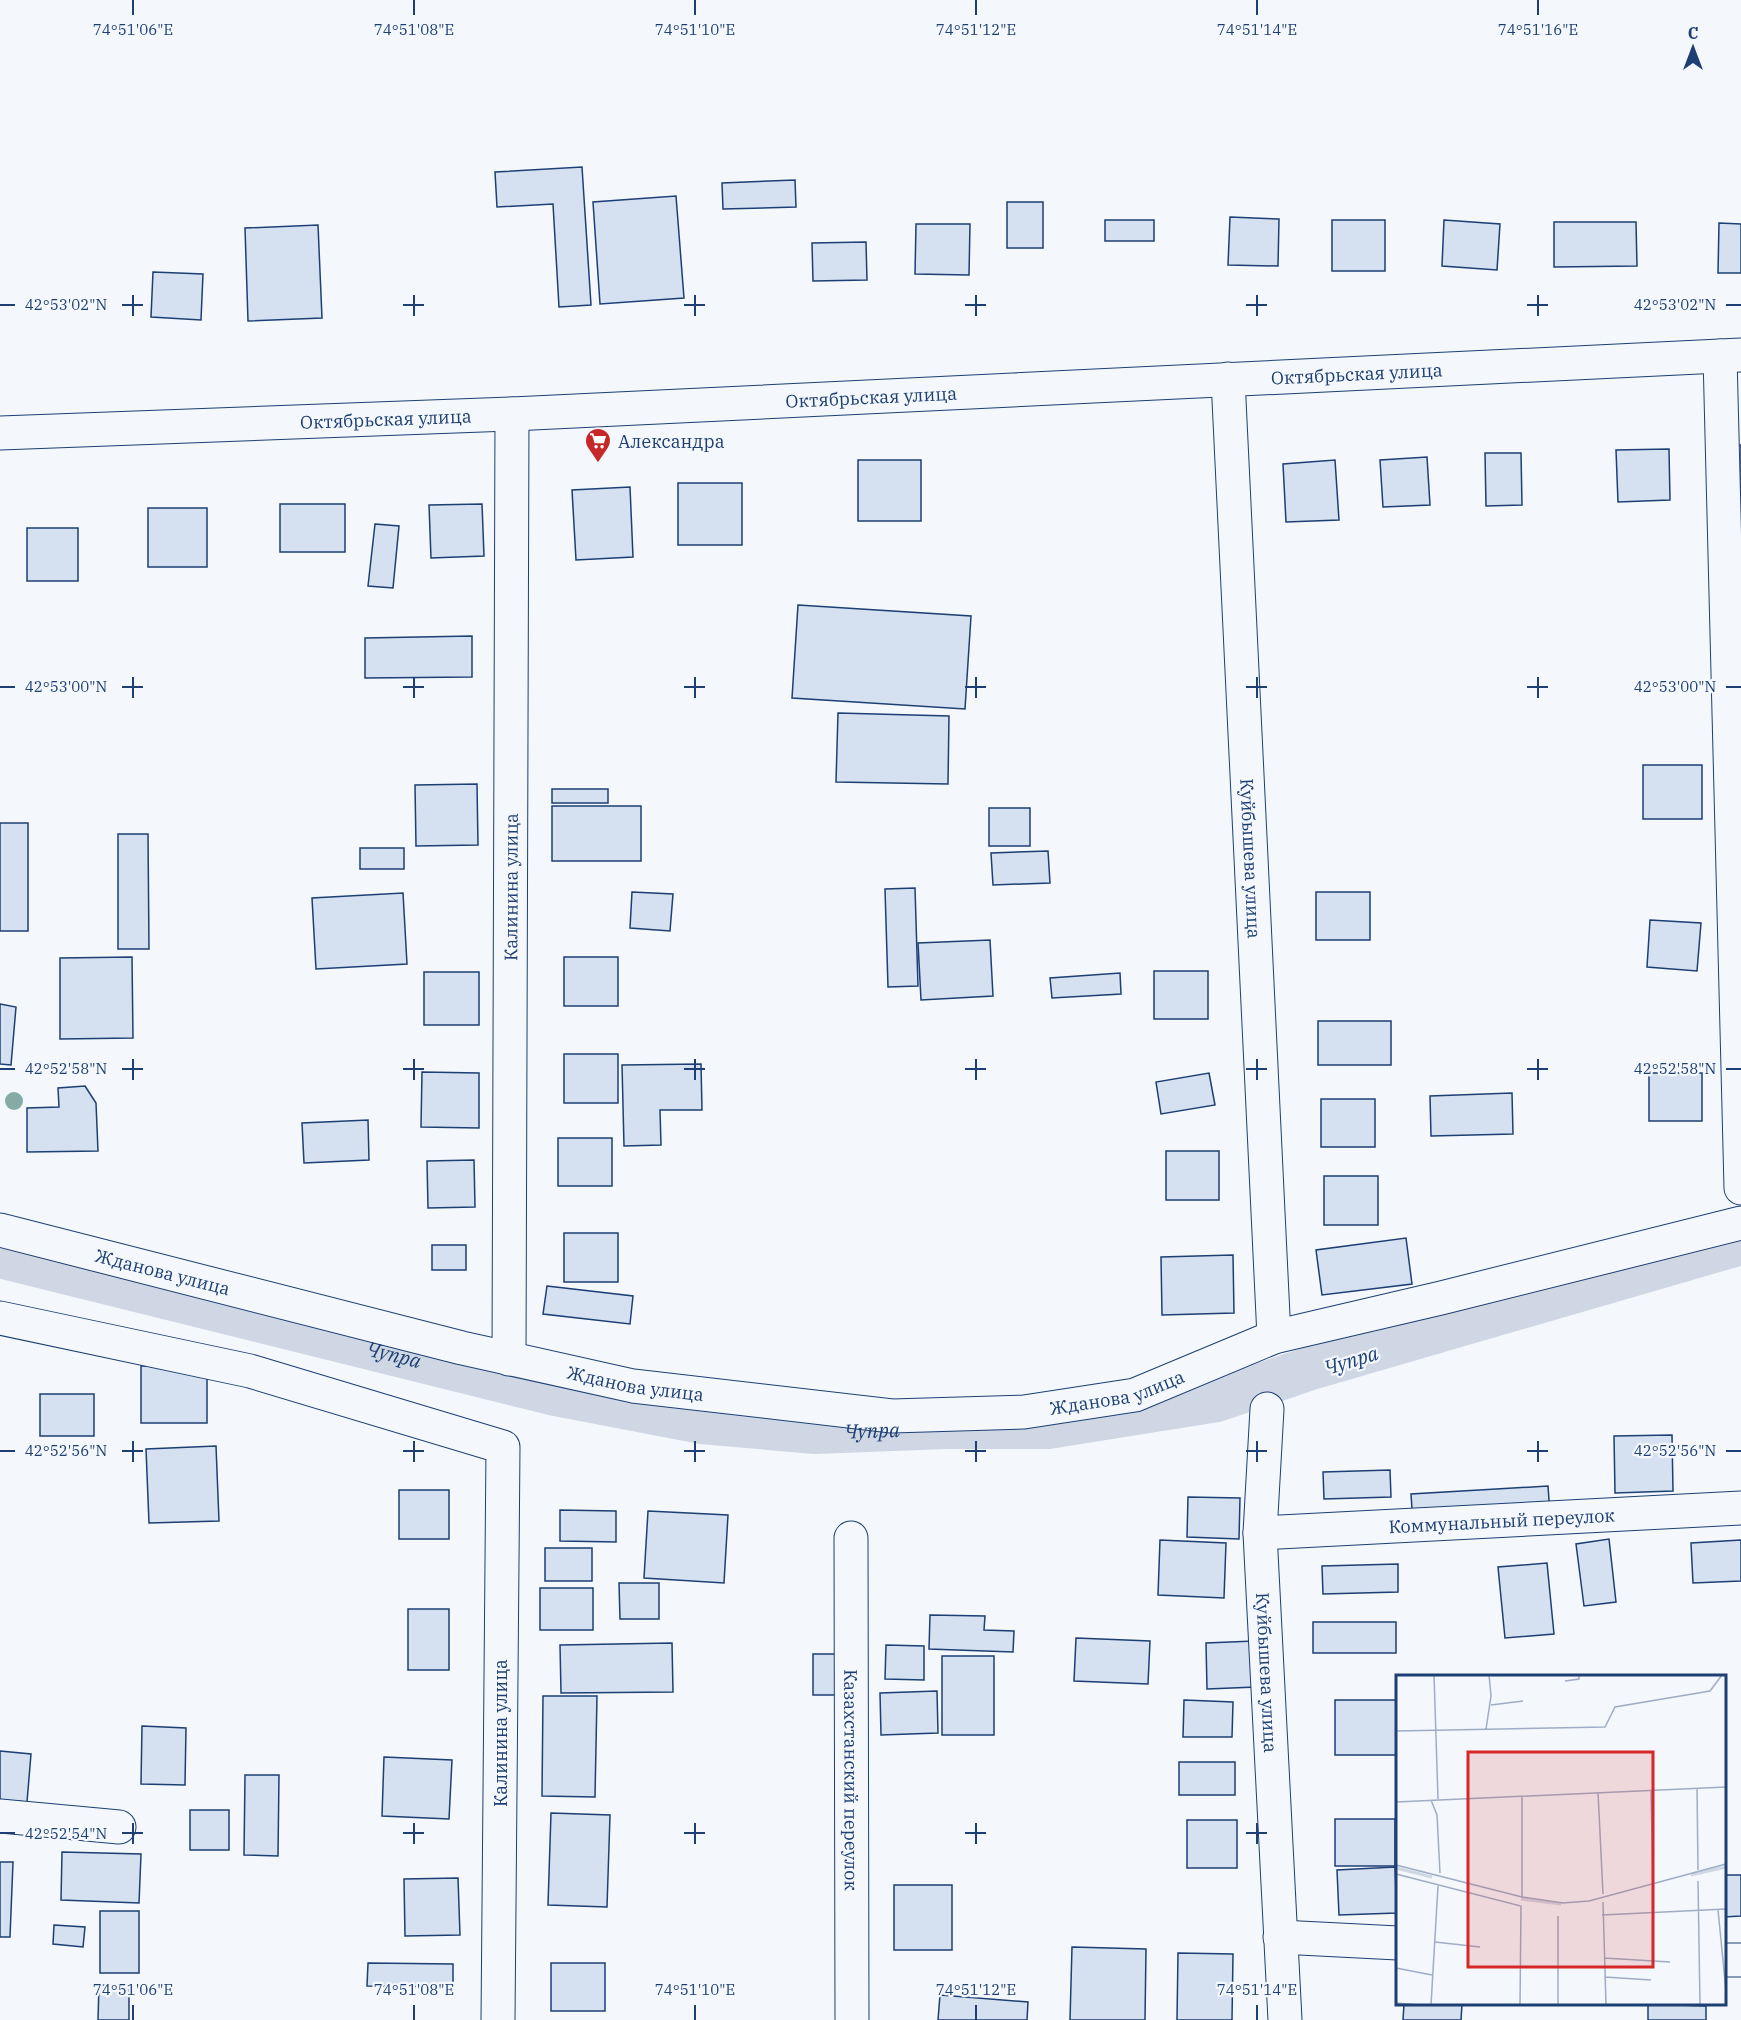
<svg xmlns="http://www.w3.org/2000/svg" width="1741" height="2020" font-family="'IBM Plex Serif',serif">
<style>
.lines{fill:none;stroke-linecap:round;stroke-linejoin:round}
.canal{stroke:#cfd7e4;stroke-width:44}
.building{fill:#d5e0f0;stroke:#1d3f73;stroke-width:1.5}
.minor-casing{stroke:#1d3f73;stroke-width:35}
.minor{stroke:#f4f7fb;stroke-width:33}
.tree{fill:#86aba6}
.ticks{fill:none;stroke:#1d3f73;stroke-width:2}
.labels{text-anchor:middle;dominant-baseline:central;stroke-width:4.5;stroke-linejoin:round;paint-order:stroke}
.street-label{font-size:18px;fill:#1d3f73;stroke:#f4f7fb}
.poi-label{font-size:18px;fill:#1d3f73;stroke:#f4f7fb;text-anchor:start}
.water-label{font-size:20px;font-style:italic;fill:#1d3f73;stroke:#f4f7fb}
.inset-river{fill:none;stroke:#cfd7e4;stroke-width:3}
.inset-road{fill:none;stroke:#9eadc5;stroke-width:1.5}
.view{fill:#d62828;fill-opacity:0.15;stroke:#d62828;stroke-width:3}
.inset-edge{fill:none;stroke:#1d3f73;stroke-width:3}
.ticks-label{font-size:15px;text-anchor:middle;fill:#1d3f73;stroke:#f4f7fb;stroke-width:4.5;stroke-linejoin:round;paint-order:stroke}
</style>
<rect width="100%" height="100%" fill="#f4f7fb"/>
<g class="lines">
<path class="canal" id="s1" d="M0 1256 555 1394 701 1422 815 1432 945 1427H1048L1217 1400 1314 1367 1741 1243"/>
</g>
<g class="building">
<path d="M582 167 591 305 559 307 553 204 497 207 495 172Z"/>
<path d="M795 180 796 207 723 209 722 183Z"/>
<path d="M676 196 684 298 600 304 593 202Z"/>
<rect x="1007" y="202" width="36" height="46"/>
<path d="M1230 217 1279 219 1278 266 1228 265Z"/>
<rect x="1105" y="220" width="49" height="21"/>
<rect x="1332" y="220" width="53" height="51"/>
<path d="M1444 220 1500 224 1497 270 1442 266Z"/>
<path d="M1554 222H1636L1637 266 1554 267Z"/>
<path d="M1719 223 1741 224V273H1718Z"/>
<path d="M916 224H970L969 275 915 274Z"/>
<path d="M318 225 322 318 248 321 245 228Z"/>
<path d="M866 242 867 280 813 281 812 243Z"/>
<path d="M153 272 203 274 201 320 151 317Z"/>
<rect x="1736" y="445" width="5" height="53"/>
<path d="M1669 449 1670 500 1618 502 1616 450Z"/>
<path d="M1485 453H1521L1522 505 1486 506Z"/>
<path d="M1427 457 1430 505 1383 507 1380 460Z"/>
<rect x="858" y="460" width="63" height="61"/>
<path d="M1335 460 1339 520 1286 522 1283 464Z"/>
<rect x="678" y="483" width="64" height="62"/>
<path d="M630 487 633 557 576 560 572 490Z"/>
<rect x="280" y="504" width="65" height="48"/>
<path d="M482 504 484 556 431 558 429 505Z"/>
<rect x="148" y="508" width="59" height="59"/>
<path d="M375 524 399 526 393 588 368 586Z"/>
<rect x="27" y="528" width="51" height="53"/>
<path d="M798 605 971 616 965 709 792 698Z"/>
<path d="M472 636V677L365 678V638Z"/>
<path d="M838 713 949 716 948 784 836 782Z"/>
<rect x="1643" y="765" width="59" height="54"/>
<path d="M477 784 478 845 416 846 415 785Z"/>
<rect x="552" y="789" width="56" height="14"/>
<rect x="552" y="806" width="89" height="55"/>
<rect x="989" y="808" width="41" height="38"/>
<rect x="0" y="823" width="28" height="108"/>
<path d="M118 834H148L149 949H118Z"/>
<rect x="360" y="848" width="44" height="21"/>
<path d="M1048 851 1050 883 993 885 991 853Z"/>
<path d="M915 888 918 986 888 987 885 889Z"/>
<path d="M632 892 673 894 670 931 630 928Z"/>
<rect x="1316" y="892" width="54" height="48"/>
<path d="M403 893 407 964 316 969 312 898Z"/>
<path d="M1650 920 1701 923 1697 971 1647 967Z"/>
<path d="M990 940 993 996 921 1000 918 943Z"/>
<path d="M132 957 133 1038 60 1039V958Z"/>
<rect x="564" y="957" width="54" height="49"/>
<rect x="1154" y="971" width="54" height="48"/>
<rect x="424" y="972" width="55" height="53"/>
<path d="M1120 973 1121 994 1052 998 1050 978Z"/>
<path d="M0 1004 16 1007 11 1065 0 1064Z"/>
<rect x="1318" y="1021" width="73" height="44"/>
<rect x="564" y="1054" width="54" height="49"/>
<path d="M701 1064 702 1110H660L661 1145 624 1146 622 1065Z"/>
<path d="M422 1072 479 1073V1128L421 1127Z"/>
<path d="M1209 1073 1215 1105 1161 1114 1156 1082Z"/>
<rect x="1649" y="1073" width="53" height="48"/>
<path d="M85 1086 96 1103 98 1151 27 1152V1108L59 1107 58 1088Z"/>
<path d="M1512 1093 1513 1134 1431 1136 1430 1096Z"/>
<rect x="1321" y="1099" width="54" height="48"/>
<path d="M368 1120 369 1160 304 1163 302 1123Z"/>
<rect x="558" y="1138" width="54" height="48"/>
<rect x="1166" y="1151" width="53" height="49"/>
<path d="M474 1160 475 1207 428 1208 427 1161Z"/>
<rect x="1324" y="1176" width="54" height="49"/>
<rect x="564" y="1233" width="54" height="49"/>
<path d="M1406 1238 1412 1284 1322 1295 1316 1250Z"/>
<rect x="432" y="1245" width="34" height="25"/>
<path d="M1233 1255 1234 1313 1162 1315 1161 1257Z"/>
<path d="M547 1286 633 1296 630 1324 543 1314Z"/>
<rect x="141" y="1366" width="66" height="57"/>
<rect x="40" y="1394" width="54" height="42"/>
<path d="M1672 1435 1673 1491 1615 1493 1614 1436Z"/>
<path d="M216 1446 219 1521 149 1523 146 1449Z"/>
<path d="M1390 1470 1391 1497 1324 1499 1323 1472Z"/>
<path d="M1548 1486 1550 1515 1413 1524 1411 1494Z"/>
<rect x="399" y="1490" width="50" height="49"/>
<path d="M1188 1497 1240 1498 1239 1539 1187 1537Z"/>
<path d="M560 1510 616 1511V1542L560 1541Z"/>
<path d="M648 1511 728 1515 724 1583 644 1578Z"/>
<path d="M1609 1539 1616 1602 1584 1606 1576 1544Z"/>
<path d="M1160 1540 1226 1543 1224 1598 1158 1595Z"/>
<path d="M1741 1540V1581L1693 1583 1691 1543Z"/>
<rect x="545" y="1548" width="47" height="33"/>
<path d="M1547 1563 1554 1634 1505 1638 1498 1567Z"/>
<path d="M1398 1564V1592L1323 1594 1322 1566Z"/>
<path d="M619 1583H659V1619H620Z"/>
<rect x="540" y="1588" width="53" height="42"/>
<rect x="408" y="1609" width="41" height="61"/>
<path d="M930 1615 985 1616 984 1630 1014 1631 1013 1652 929 1649Z"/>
<rect x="1313" y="1622" width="83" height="31"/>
<path d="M1076 1638 1150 1641 1148 1684 1074 1681Z"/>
<path d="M1254 1641 1256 1687 1207 1689 1206 1643Z"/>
<path d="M672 1643 673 1692 561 1693 560 1645Z"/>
<path d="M886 1645 924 1646V1680L885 1679Z"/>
<rect x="813" y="1654" width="22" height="41"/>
<rect x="942" y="1656" width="52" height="79"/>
<path d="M937 1691 938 1733 881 1735 880 1693Z"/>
<path d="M543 1696H597L595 1797 542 1796Z"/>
<path d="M1184 1700 1233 1702 1232 1737H1183Z"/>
<rect x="1335" y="1700" width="63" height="55"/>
<path d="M142 1726 186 1728 185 1785 141 1784Z"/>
<path d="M0 1751 31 1754 27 1802 0 1800Z"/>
<path d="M384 1757 452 1760 449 1819 382 1816Z"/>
<rect x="1179" y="1762" width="56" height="33"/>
<path d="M245 1775H279L278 1856 244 1855Z"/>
<rect x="190" y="1810" width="39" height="40"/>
<path d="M551 1813 610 1815 607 1907 548 1905Z"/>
<rect x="1335" y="1819" width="60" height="47"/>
<rect x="1187" y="1820" width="50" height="48"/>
<path d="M62 1852 141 1854 139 1903 61 1900Z"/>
<path d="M0 1862H13L10 1937H0Z"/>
<path d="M1395 1867 1397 1913 1339 1915 1337 1870Z"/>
<path d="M1724 1875H1741V1916L1724 1917Z"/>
<path d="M458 1878 460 1935 405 1936 404 1879Z"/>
<rect x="894" y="1885" width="58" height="65"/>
<rect x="100" y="1911" width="39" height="62"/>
<path d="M54 1925 85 1927 83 1947 53 1944Z"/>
<path d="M1072 1947 1146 1949 1145 2020H1070Z"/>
<path d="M1178 1953 1233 1954 1232 2020H1177Z"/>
<path d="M368 1963 453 1964V1987L367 1986Z"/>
<rect x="551" y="1963" width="54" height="48"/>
<path d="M99 1985 129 1986V2020H98Z"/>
<path d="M940 1995 1028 2002 1027 2020H938Z"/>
<path d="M1404 2004H1462L1461 2020H1403Z"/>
<path d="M1648 2004 1706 2006V2020H1648Z"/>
</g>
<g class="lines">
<defs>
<g id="minor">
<path d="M1720 356 1741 1188"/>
<path id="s2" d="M1228 379 1274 1337"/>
<path id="s3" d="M0 433 512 414 1741 355"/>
<path id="s4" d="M0 1230 462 1348 633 1386 892 1416 1024 1412 1135 1395 1274 1337 1441 1298 1741 1223"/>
<path d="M0 1318 250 1371 503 1447 498 2020"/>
<path id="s5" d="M509 1359 512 414"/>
<path id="s6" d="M1267 1409 1260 1533 1285 2020"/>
<path id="s7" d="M1260 1533 1741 1508"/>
<path id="s8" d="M851 1538 852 2020"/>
<path d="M0 1816 119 1827"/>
<path d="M1280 1937 1398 1943"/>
<path d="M1724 1960H1741"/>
</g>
</defs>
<use href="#minor" class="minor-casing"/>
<use href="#minor" class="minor"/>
</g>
<circle class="tree" cx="14" cy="1101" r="9"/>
<path class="ticks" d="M133 0V15M414 0V15M695 0V15M976 0V15M1257 0V15M1538 0V15M133 295V316M414 295V316M695 295V316M976 295V316M1257 295V316M1538 295V316M0 305H15M122 305H143M403 305H424M684 305H705M965 305H986M1246 305H1267M1527 305H1548M1726 305H1741M133 677V698M414 677V698M695 677V698M976 677V698M1257 677V698M1538 677V698M0 687H15M122 687H143M403 687H424M684 687H705M965 687H986M1246 687H1267M1527 687H1548M1726 687H1741M133 1059V1080M414 1059V1080M695 1059V1080M976 1059V1080M1257 1059V1080M1538 1059V1080M0 1069H15M122 1069H143M403 1069H424M684 1069H705M965 1069H986M1246 1069H1267M1527 1069H1548M1726 1069H1741M133 1441V1462M414 1441V1462M695 1441V1462M976 1441V1462M1257 1441V1462M1538 1441V1462M0 1451H15M122 1451H143M403 1451H424M684 1451H705M965 1451H986M1246 1451H1267M1527 1451H1548M1726 1451H1741M133 1823V1844M414 1823V1844M695 1823V1844M976 1823V1844M1257 1823V1844M0 1833H15M122 1833H143M403 1833H424M684 1833H705M965 1833H986M1246 1833H1267M133 2005V2020M414 2005V2020M695 2005V2020M976 2005V2020M1257 2005V2020"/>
<defs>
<symbol id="supermarket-pin" viewBox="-11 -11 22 30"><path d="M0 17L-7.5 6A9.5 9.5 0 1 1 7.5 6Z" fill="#c62828" stroke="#f4f7fb"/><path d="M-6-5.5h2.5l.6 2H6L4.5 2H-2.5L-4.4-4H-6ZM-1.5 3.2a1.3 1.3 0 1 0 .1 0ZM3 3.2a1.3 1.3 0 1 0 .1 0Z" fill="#fff"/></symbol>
</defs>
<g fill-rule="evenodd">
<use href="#supermarket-pin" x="583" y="426" width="30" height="40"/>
</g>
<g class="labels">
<g class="street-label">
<text stroke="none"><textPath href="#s3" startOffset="1358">Октябрьская улица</textPath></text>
<text stroke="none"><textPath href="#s3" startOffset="872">Октябрьская улица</textPath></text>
<text stroke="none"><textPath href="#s3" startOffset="386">Октябрьская улица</textPath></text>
<text stroke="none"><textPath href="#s2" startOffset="480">Куйбышева улица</textPath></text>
<text stroke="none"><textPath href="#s5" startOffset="472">Калинина улица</textPath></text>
<text stroke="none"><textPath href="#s4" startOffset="168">Жданова улица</textPath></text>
<text stroke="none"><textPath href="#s4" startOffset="654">Жданова улица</textPath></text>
<text stroke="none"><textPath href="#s4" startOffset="1140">Жданова улица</textPath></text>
<text stroke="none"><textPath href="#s7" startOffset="242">Коммунальный переулок</textPath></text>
<text stroke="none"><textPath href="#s6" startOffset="264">Куйбышева улица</textPath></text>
<text transform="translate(500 1733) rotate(-90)">Калинина улица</text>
<text stroke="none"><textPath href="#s8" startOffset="242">Казахстанский переулок</textPath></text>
</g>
<g class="poi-label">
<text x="618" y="441">Александра</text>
</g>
<g class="water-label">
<text stroke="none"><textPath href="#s1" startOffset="406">Чупра</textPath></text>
<text transform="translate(1351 1360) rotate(-17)">Чупра</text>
<text stroke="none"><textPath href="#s1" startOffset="892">Чупра</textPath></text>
</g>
</g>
<g transform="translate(1396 1675)">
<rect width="330" height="330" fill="#f4f7fb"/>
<path class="inset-river" d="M0 193 36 202M295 200 330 192M125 224 165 229"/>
<path class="inset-road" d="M38 0 42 124M169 6 183 4V0M95 30 127 26M90 54 95 21 93 0M0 56 209 52 219 32 314 16 326 0M301 113 302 195M255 115 257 207M202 117 207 219M35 125 41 140 44 198M0 127 330 112M0 190 126 222 167 228 193 226 330 189M0 199 125 231 124 330M302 206 304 330M126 222V121M207 227 210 330M322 235 330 316M206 240 330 234M162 241V330M39 267 84 272M208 283 274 287M0 293 36 300M209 302 255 305M0 328 24 330M35 330 42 211"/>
<path class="view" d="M72 77H257V292H72Z"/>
<rect width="330" height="330" class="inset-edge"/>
</g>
<g class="ticks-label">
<text x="133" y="35">74°51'06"E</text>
<text x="414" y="35">74°51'08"E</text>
<text x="695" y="35">74°51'10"E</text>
<text x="976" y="35">74°51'12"E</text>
<text x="1257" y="35">74°51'14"E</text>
<text x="1538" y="35">74°51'16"E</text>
<text x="66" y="310">42°53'02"N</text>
<text x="1675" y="310">42°53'02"N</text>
<text x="66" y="692">42°53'00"N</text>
<text x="1675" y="692">42°53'00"N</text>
<text x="66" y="1074">42°52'58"N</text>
<text x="1675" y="1074">42°52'58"N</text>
<text x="66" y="1456">42°52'56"N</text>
<text x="1675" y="1456">42°52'56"N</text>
<text x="66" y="1839">42°52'54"N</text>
<text x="133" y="1995">74°51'06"E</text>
<text x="414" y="1995">74°51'08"E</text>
<text x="695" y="1995">74°51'10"E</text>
<text x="976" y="1995">74°51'12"E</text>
<text x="1257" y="1995">74°51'14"E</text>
</g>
<g transform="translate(1693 48)" stroke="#f4f7fb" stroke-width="4.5" paint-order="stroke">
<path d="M0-4.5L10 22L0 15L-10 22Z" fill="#1d3f73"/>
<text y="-9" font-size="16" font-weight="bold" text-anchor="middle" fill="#1d3f73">С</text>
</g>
</svg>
